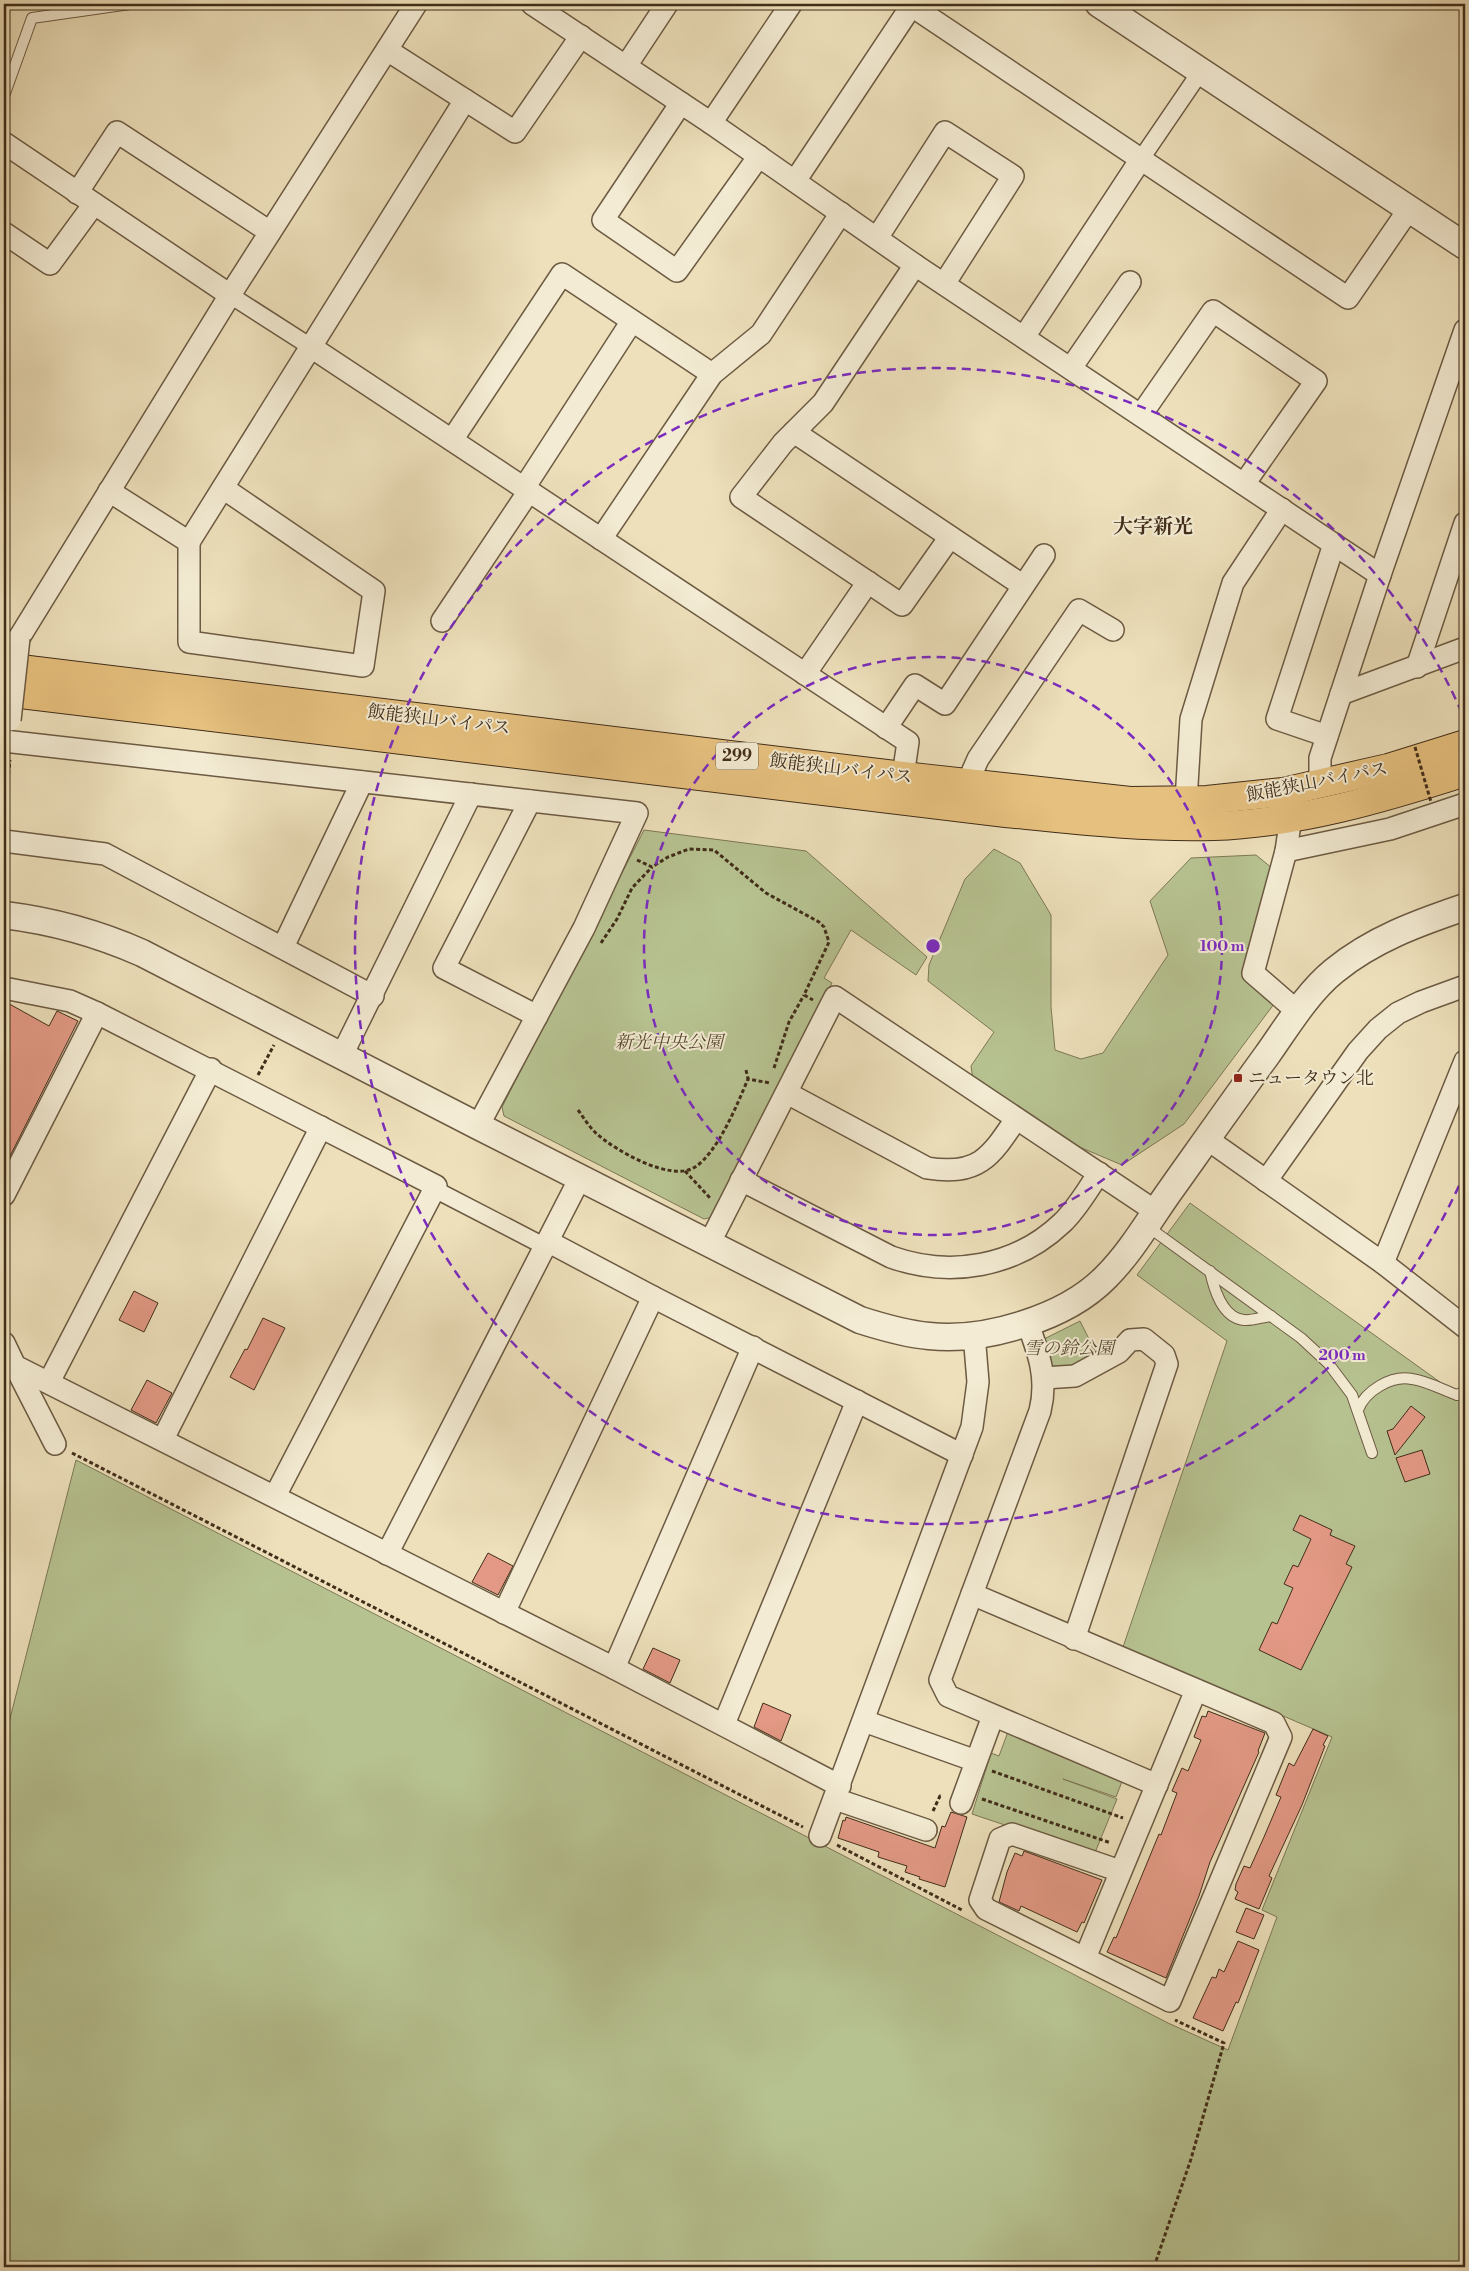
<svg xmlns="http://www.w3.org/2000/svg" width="1469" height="2271" font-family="'Libre Bodoni','Noto Serif JP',serif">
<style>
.green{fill:#b7c291;stroke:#7c7855}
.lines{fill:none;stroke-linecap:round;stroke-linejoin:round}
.stream{stroke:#768372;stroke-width:5.5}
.building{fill:#e39985;stroke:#412d19}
.service-casing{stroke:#6c5a42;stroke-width:12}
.pedestrian-casing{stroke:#6c5a42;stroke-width:19}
.minor-casing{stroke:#6c5a42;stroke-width:24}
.tertiary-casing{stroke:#6c5a42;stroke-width:29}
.trunk-casing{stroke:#412d19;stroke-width:30}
.path{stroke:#412d19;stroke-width:3;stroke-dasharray:4 2.5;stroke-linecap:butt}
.service{stroke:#f3ebd3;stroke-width:10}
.pedestrian{stroke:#f3ebd3;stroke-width:16}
.minor{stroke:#f3ebd3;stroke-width:21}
.tertiary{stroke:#f3ebd3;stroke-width:26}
.trunk{stroke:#e6c07e;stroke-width:28}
.minor-bridge-casing{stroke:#6c5a42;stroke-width:24;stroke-linecap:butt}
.path-bridge{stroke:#412d19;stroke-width:3;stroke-dasharray:4 2.5;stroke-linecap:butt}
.minor-bridge{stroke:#f3ebd3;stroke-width:21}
.ring{fill:none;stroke:#7b2cbf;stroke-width:2.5;stroke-dasharray:9 6}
.poi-dot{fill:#8f2418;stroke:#f3ebd3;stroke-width:2}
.labels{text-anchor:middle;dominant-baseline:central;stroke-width:4;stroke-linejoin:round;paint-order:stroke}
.shield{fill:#f3ebd3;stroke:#766651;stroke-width:1}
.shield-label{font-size:16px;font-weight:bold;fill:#412d19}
.street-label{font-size:18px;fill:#412d19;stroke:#f3ebd3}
.park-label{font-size:18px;font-style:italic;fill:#594b31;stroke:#f3ebd3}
.poi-label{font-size:18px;fill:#412d19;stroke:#f3ebd3;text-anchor:start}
.quarter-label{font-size:20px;font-weight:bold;fill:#412d19;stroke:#f3ebd3}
.centre{fill:#7b2cbf;stroke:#f3ebd3;stroke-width:2.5}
.ring-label{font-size:15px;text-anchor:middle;font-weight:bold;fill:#7b2cbf;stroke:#f3ebd3;stroke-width:4;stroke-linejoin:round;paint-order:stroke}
</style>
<rect width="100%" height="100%" fill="#ede0bb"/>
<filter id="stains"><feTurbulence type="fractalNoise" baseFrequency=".004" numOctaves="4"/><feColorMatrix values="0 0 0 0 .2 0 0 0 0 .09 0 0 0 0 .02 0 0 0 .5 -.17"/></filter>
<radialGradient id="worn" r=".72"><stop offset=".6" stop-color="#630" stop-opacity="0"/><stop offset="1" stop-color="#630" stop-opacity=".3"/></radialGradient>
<g class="green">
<path d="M644 830 806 851 927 957 916 975 851 930 824 978 832 983 713 1217 704 1219 504 1116 502 1107Z"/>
<path d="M994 849 1020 863 1051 915V1007L1055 1050 1081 1059 1103 1053 1168 955 1150 901 1191 858 1256 855 1272 868 1243 969 1277 1000 1184 1124 1122 1165 1077 1146 973 1080 971 1066 994 1032 928 981 929 965 965 879Z"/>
<path d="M1190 1203 1465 1400V2267H4V1742L76 1460 1168 2023 1228 2050 1277 1917 1262 1910 1332 1737 1123 1647 1227 1341 1137 1275Z"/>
<path d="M1080 1321 1097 1355 1071 1369 1057 1370 1050 1365 1042 1340Z"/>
<path d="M1009 1729 1123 1779 1116 1797 1063 1779 1117 1799 1094 1855 972 1814 991 1753 999 1756Z"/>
</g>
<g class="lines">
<path class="stream" d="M4 6 22 4"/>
</g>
<g class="building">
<path d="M4 1001 49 1026 57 1011 78 1021 4 1168Z"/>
<path d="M134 1291 158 1303 144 1332 119 1320Z"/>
<path d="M263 1318 285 1328 254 1390 230 1377 245 1349 247 1350Z"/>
<path d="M147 1380 172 1393 156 1423 131 1410Z"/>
<path d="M1411 1406 1425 1417 1395 1455 1387 1431 1393 1429Z"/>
<path d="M1422 1450 1430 1474 1405 1482 1396 1458Z"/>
<path d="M1300 1515 1332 1530 1330 1535 1355 1546 1346 1564 1352 1567 1301 1670 1259 1650 1272 1622 1277 1624 1293 1588 1284 1584 1293 1565 1298 1567 1311 1539 1293 1530Z"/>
<path d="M488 1553 513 1566 498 1595 472 1582Z"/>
<path d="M653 1648 680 1660 670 1683 643 1669Z"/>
<path d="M763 1703 791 1715 781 1741 754 1727Z"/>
<path d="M1208 1711 1265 1733 1258 1751 1259 1752 1210 1862 1199 1896 1166 1978 1107 1952 1114 1937 1116 1938 1159 1834 1161 1835 1177 1793 1172 1791 1182 1768 1188 1771 1201 1740 1194 1737 1202 1716 1206 1717Z"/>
<path d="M1313 1729 1328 1736 1323 1745 1325 1746 1302 1805 1269 1876 1272 1878 1259 1909 1235 1899 1238 1892 1235 1890 1236 1884 1244 1866 1250 1868 1264 1837 1281 1797 1276 1795 1289 1763 1294 1766Z"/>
<path d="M951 1812 967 1817 945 1887 919 1879 920 1877 905 1872 907 1866 878 1857 879 1852 838 1838 843 1820 845 1821 846 1817 935 1848 942 1826 945 1827Z"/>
<path d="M1024 1851 1102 1880 1084 1923 1082 1922 1077 1932 1021 1906 1019 1911 999 1902 1007 1872 1015 1853 1022 1856Z"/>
<path d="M1246 1908 1264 1915 1254 1939 1236 1932Z"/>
<path d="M1238 1941 1259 1950 1238 2003 1236 2002 1223 2031 1193 2018 1212 1977 1216 1978 1219 1969 1224 1972Z"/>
</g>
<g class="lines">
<defs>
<g id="service">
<path d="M4 96 32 18 130 4"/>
<path d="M1147 1226 1301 1338 1328 1363 1352 1395 1372 1453"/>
<path d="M1210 1271C1214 1289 1222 1318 1244 1320 1252 1321 1262 1317 1271 1316"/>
<path d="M1358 1410C1365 1391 1391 1375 1412 1379 1427 1381 1443 1390 1457 1395L1465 1391"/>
</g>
<g id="pedestrian">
<path d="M1141 159 1201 71"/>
<path d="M230 295 311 347"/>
<path d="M434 1189 546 1247"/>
</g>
<g id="minor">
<path d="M532 4 711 123 915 265 1380 575"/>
<path d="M909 4 1348 298 1409 209"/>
<path d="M387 50 515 132 581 36"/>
<path d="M626 66 667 4"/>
<path d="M681 103 603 220 677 271 759 156"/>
<path d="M711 123 791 4"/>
<path d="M4 143 230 295"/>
<path d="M795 181 912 5"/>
<path d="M77 193 117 132 270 232"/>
<path d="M4 233 50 264 94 204"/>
<path d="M877 238 945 132 1013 176 944 284"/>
<path d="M915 265 823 403 783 443 741 497 902 605 950 537"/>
<path d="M1024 337 1141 159"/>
<path d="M311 347 908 742 903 776"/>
<path d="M1071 368 1130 282"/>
<path d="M1141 415 1213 311 1316 381 1244 484"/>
<path d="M794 432 1022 585"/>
<path d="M452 440 562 274 712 374"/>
<path d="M524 488 632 321"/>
<path d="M109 491 189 542V642L363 666 374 591 223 488"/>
<path d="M601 539 712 374 761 334 841 213"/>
<path d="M189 542 465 100"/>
<path d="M442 621 529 491"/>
<path d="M19 638 230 295 416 4"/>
<path d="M1417 667 1465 523"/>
<path d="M805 674 868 582"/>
<path d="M1341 694 1465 648"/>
<path d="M886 728 915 685 945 704 1044 555"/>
<path d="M1327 736 1277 719 1334 544"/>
<path d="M4 741 637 813 584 928 478 1126"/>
<path d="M967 784 978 759 1079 610 1113 630"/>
<path d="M1320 784V758L1380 575 1465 330"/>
<path d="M530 801 444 968 537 1016"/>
<path d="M1186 801 1191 719 1233 583 1282 509"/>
<path d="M1291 817 1286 851 1253 973 1298 1012"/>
<path d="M4 841 105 854 373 996"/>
<path d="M1286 851 1390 829 1465 804"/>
<path d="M283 947 362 782"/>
<path d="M4 988 70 1001 97 1013 436 1186 275 1496"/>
<path d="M342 1055 471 794"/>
<path d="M787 1093 927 1168C978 1176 990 1158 1016 1119"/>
<path d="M1207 1139 1383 1263 1465 1327"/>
<path d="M741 1180 891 1257C950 1278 1016 1267 1062 1223 1077 1209 1088 1189 1099 1173"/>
<path d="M1266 1181 1358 1051 1378 1029 1398 1013 1421 1002 1465 986"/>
<path d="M4 1195 97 1013"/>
<path d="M549 1242 653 1297 962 1455"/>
<path d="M709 1244 835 997 1155 1211"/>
<path d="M1383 1263 1465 1061"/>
<path d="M1028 1324C1039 1354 1048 1379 1040 1411L940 1680 948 1696 1157 1785"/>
<path d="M4 1343 15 1366 614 1668 840 1786"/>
<path d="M15 1366 55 1444"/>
<path d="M1044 1378 1075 1376 1119 1352 1130 1340 1144 1339 1164 1355 1167 1364 1074 1639"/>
<path d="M49 1382 211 1069"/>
<path d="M163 1439 321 1127"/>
<path d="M387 1554 580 1178"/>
<path d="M972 1594 1274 1723 1281 1737 1170 2001 986 1909 980 1900 1000 1839 1012 1834 1120 1871"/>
<path d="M504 1613 653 1297"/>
<path d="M614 1668 753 1347"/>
<path d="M864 1721 976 1761"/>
<path d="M724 1724 857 1401"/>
<path d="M835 1799 926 1830"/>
<path d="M961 1803 993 1716"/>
<path d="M820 1836 972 1427 978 1382 974 1334"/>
<path d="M1085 1958 1196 1690"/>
</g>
<g id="tertiary">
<path d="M1099 4 1465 246"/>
<path d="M4 915C53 921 97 933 142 953L478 1126 860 1320C882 1327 906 1334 929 1336 985 1342 1066 1318 1106 1277 1132 1251 1151 1217 1172 1188 1204 1143 1235 1099 1267 1055 1287 1027 1307 993 1334 971 1373 939 1418 923 1465 907"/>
</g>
<g id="trunk">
<path d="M4 667 903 776 1130 801 1207 800 1283 792 1388 768 1465 744"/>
<path d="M4 692 1006 813C1075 820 1144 828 1214 826 1300 823 1384 798 1465 772"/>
</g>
</defs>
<use href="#service" class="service-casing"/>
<use href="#pedestrian" class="pedestrian-casing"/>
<use href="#minor" class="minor-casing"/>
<use href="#tertiary" class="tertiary-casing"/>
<use href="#trunk" class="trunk-casing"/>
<g class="path">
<path d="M4 813 10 760"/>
<path d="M637 860 652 867 668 857 689 849 714 850 766 893 819 922 824 927 829 942 804 995 813 1000"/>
<path d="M601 943 617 919 632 888 652 867"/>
<path d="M774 1068 789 1022 804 995"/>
<path d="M746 1070 748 1079"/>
<path d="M258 1075 274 1045"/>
<path d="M578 1110C584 1118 589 1127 597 1134 615 1150 671 1183 695 1167 718 1152 737 1105 748 1079L770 1083"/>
<path d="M685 1171 710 1198"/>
<path d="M72 1453 803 1827"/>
<path d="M992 1771 1123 1818"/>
<path d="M982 1799 1111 1843"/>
<path d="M933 1811 940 1796 942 1797"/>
<path d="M837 1845 962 1910"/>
<path d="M1154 2267 1191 2159 1224 2043 1175 2020"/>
</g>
<use href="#service" class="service"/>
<use href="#pedestrian" class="pedestrian"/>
<use href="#minor" class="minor"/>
<use href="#tertiary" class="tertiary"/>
<use href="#trunk" class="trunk"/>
<defs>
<path id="minor-bridge" d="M10 720 19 638"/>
</defs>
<use href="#minor-bridge" class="minor-bridge-casing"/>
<path class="path-bridge" d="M1415 747 1431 802"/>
<use href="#minor-bridge" class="minor-bridge"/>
</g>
<g class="ring">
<circle cx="933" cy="946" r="289"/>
<path d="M1465 1172A578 578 0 1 1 1465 720"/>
</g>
<rect class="poi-dot" x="1233" y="1073" width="10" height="10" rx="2.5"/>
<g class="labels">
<rect class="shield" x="716" y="742.5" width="42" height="27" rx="4"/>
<g class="shield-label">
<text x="737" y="756">299</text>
</g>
<g class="street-label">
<text transform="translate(439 720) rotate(7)">飯能狭山バイパス</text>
<text transform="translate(841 769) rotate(7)">飯能狭山バイパス</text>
<text transform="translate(1317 782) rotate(-11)">飯能狭山バイパス</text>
</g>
<g class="park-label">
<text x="669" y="1042">新光中央公園</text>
<text x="1069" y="1348">雪の鈴公園</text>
</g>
<g class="poi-label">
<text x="1248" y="1078">ニュータウン北</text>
</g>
<g class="quarter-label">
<text x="1153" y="527">大字新光</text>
</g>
</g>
<circle cx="933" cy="946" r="8" class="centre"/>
<g class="ring-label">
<text x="1222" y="951">100 m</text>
<text x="1342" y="1360">200 m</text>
</g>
<rect width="1469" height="2271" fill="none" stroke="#ede0bb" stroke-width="20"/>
<rect x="5" y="5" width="1459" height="2261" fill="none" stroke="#412d19" stroke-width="2.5"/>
<rect x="10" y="10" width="1449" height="2251" fill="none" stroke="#412d19"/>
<rect width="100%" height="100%" filter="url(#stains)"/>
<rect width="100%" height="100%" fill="url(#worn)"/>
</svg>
